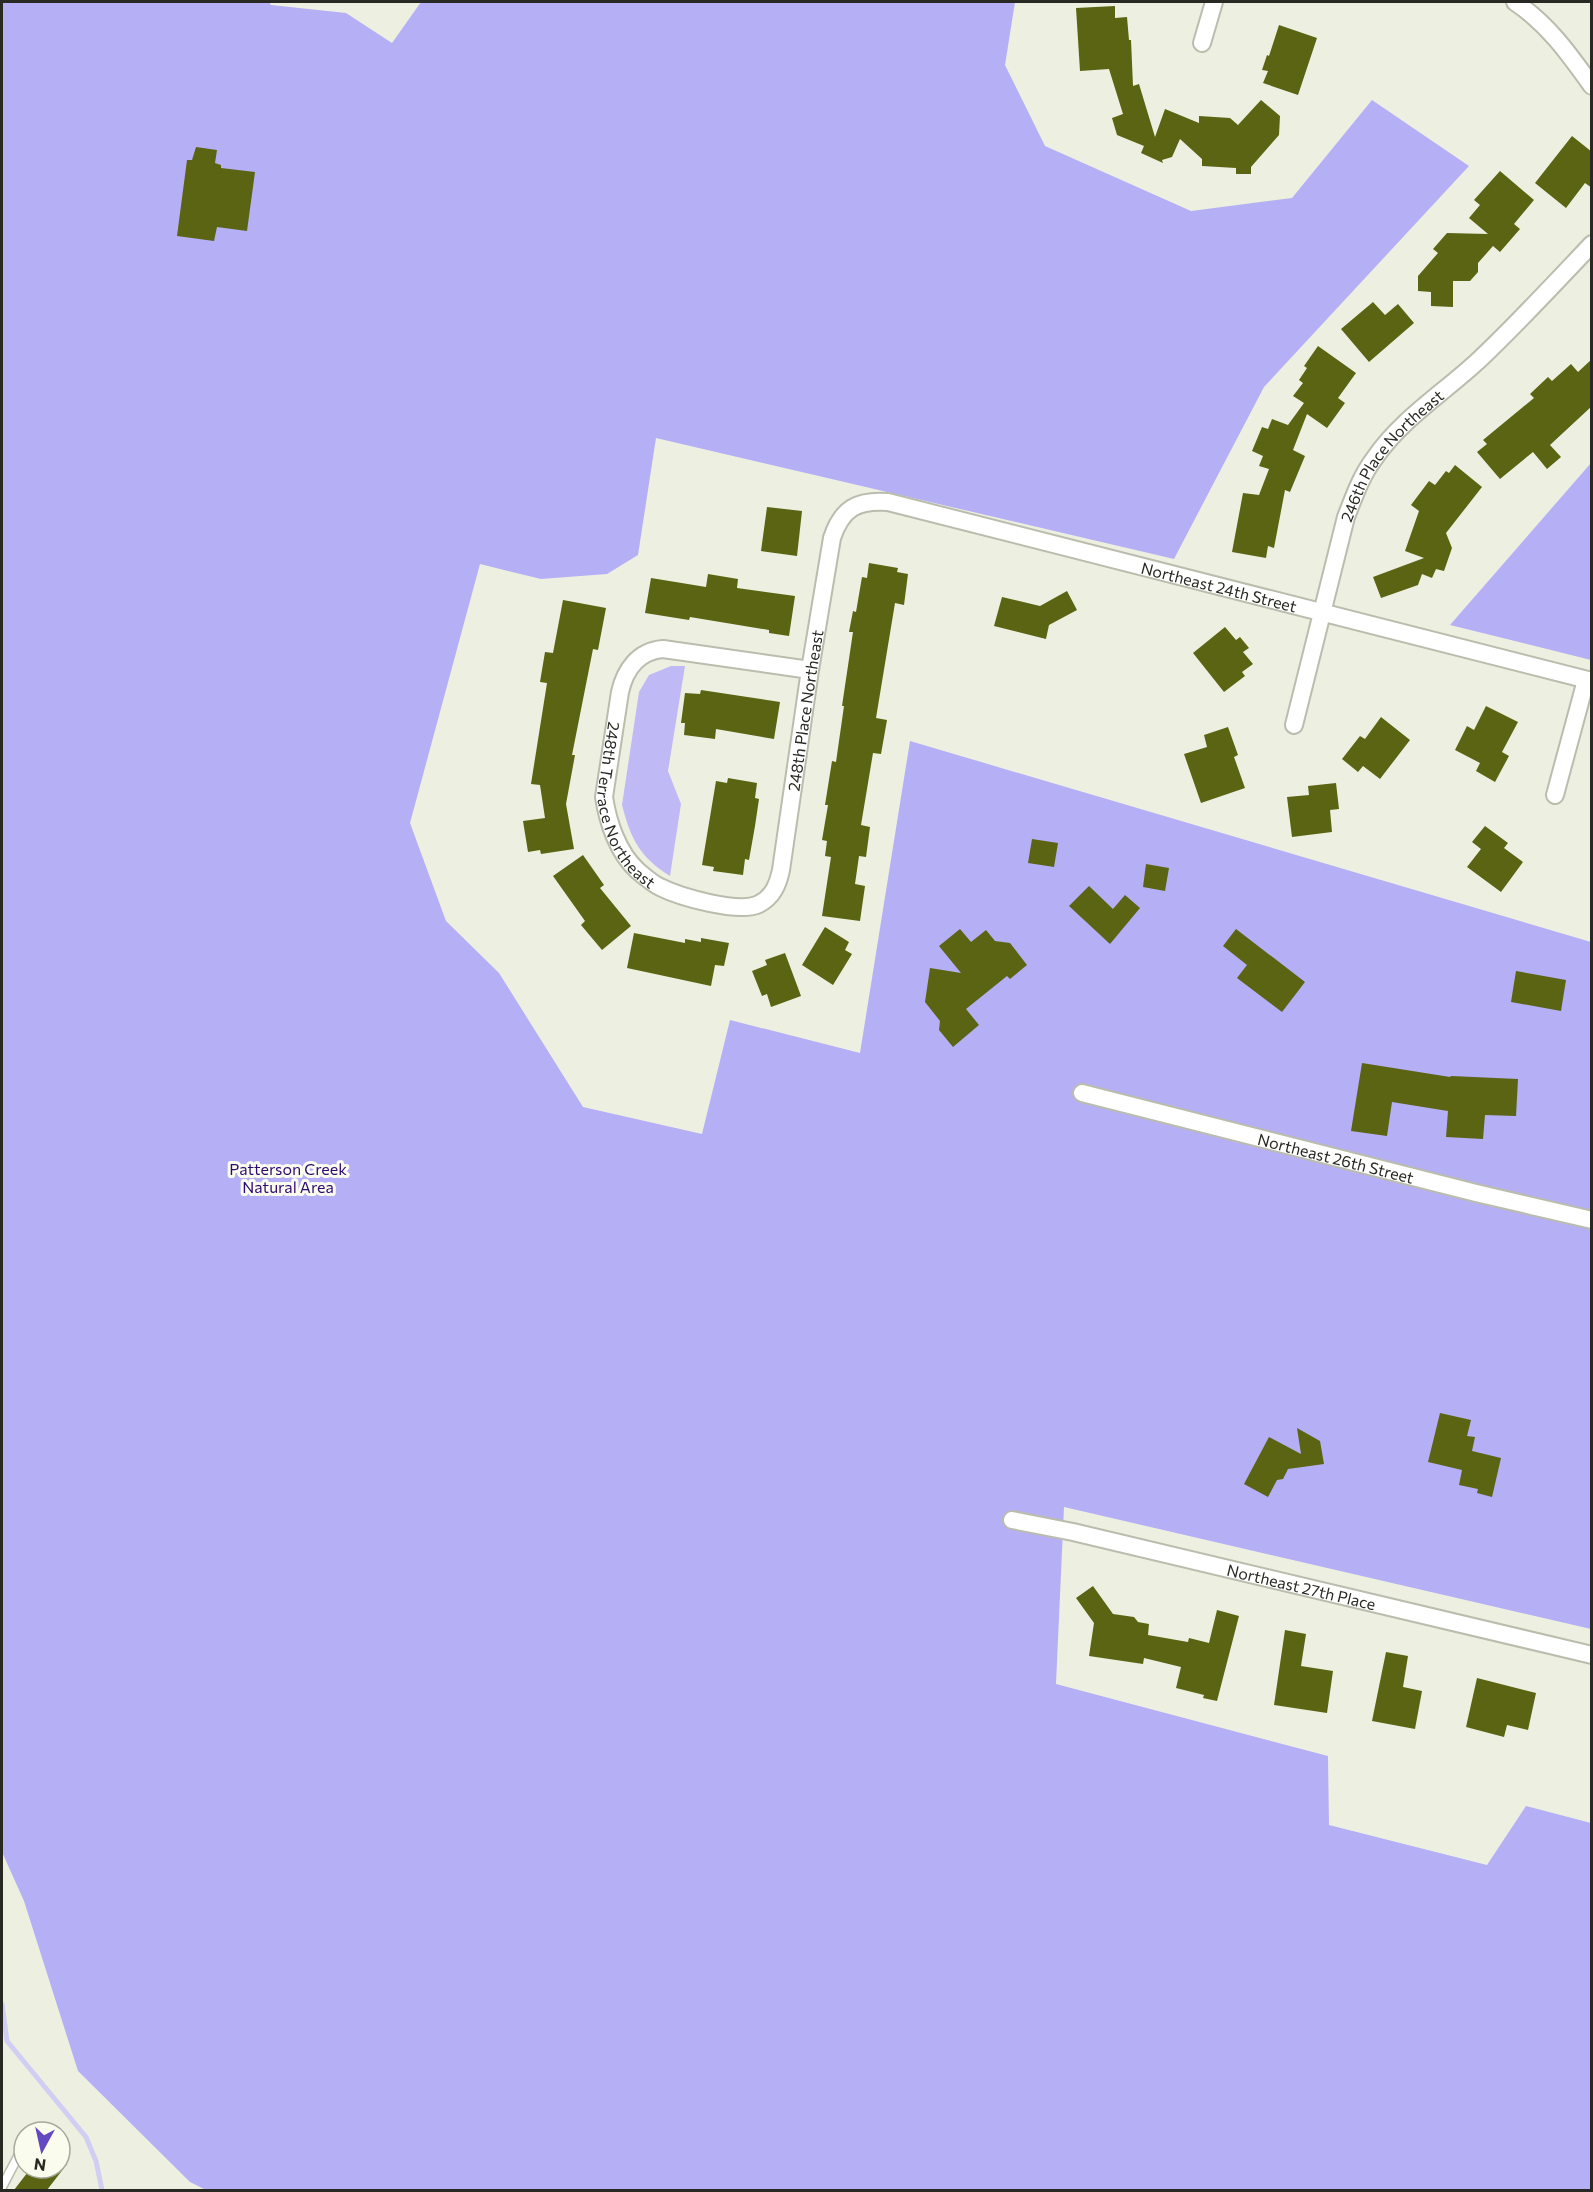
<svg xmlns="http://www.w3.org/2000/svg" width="1593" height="2192" font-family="Commissioner,sans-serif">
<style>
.green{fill:#bfbaf6}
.forest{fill:#b5aff6}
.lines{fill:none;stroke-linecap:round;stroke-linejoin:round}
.stream{stroke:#d0cef3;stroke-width:5}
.building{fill:#5b6412}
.lane-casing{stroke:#babdad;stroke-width:11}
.street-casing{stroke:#babdad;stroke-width:20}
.lane{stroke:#fff;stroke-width:8}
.street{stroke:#fff;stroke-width:16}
.labels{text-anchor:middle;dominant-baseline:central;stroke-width:6;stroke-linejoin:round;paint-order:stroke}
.street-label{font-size:16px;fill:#282923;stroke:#fafded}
.park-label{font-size:16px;fill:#2f0973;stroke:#fafded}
</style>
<rect width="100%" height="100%" fill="#edf0e0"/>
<path class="green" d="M671 666H685L668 771 681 804 670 876C640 857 631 840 622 805L639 692 649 675Z"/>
<g class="forest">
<path d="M2 2H269L271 5 346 13 392 43 421 2H1015L1005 65 1045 146 1191 211 1292 198 1372 100 1469 166 1264 387 1174 559 656 438 638 555 607 574 541 579 480 564 410 823 446 921 499 973 583 1107 702 1134 730 1020 860 1053 910 741 1591 942V1629L1064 1507 1056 1684 1328 1756 1329 1825 1487 1865 1526 1806 1591 1823V2190H206L190 2182 78 2071 24 1901 2 1852Z"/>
<path d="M1591 463V660L1450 625Z"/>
</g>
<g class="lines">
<path class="stream" d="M2 2004 7 2041 86 2137 96 2161 102 2190"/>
</g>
<g class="building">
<path d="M1115 6V18L1127 17 1129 40H1131L1133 86 1139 84 1155 137 1165 109 1199 123V116L1230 118 1238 125 1261 100 1280 116 1279 135 1251 167V174H1236V168L1202 166V159L1180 139 1172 157 1162 160 1163 163 1141 153 1144 146 1117 135 1112 118 1123 114 1109 69 1080 71 1076 8Z"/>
<path d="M1279 25 1317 38 1298 95 1263 83 1268 71 1262 70 1267 55 1269 56Z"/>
<path d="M1572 136 1592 152V188L1585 183 1566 208 1535 183Z"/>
<path d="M196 147 217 150 215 163 221 165V168L255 172 247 231 217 227 214 241 177 236 187 160H192Z"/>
<path d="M1500 171 1534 200 1514 224 1520 229 1500 252 1493 246 1478 263V272L1470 281H1453V307L1431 306V292L1418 291V276L1438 253 1433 249 1447 233 1488 234 1469 218 1480 205 1474 200Z"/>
<path d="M1373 302 1385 315 1398 304 1414 323 1369 362 1341 329Z"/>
<path d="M1318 346 1356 373 1338 398 1345 403 1327 428 1307 414 1293 450 1305 456 1290 492 1285 490 1274 548 1268 546 1266 558 1232 552 1243 493 1259 495 1269 469 1259 466 1263 456 1252 451 1262 427 1268 429 1272 419 1288 425 1304 403 1293 396 1303 383 1299 380 1307 368 1304 366Z"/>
<path d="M1592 359V406L1550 445 1561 457 1547 469 1533 452 1500 479 1477 452 1487 444 1483 440 1534 398 1530 394 1548 377 1552 381 1571 364 1578 372Z"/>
<path d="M1455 465 1482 487 1446 533 1452 548 1444 571 1436 569 1432 578 1422 574 1418 585 1381 598 1373 577 1424 558 1405 551 1419 511 1411 505 1429 481 1435 485 1446 471 1449 473Z"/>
<path d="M767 507 802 511 797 556 761 551Z"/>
<path d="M869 563 898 568 897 572 908 574 904 605 895 603 876 718 887 720 881 754 873 753 861 825 870 827 866 857 859 856 855 884 865 886 860 921 822 916 831 857 825 856 827 841 822 840 828 805H825L832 761 836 762 844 706H842L853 632H849L853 611 856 612 862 577 867 578Z"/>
<path d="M708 574 738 579 737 588 795 596 789 636 769 633V630L690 617 689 620 645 613 651 578 706 587Z"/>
<path d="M1067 591 1077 610 1049 625 1046 639 994 626 1002 597 1040 606Z"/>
<path d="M563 600 606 608 598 650 593 649 572 755H575L566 804 574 849 541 854 540 850 528 852 523 821 545 818 540 785 531 784 547 683 540 682 545 652 553 653Z"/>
<path d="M1225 627 1236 640 1240 637 1249 648 1243 652 1253 664 1242 672 1245 676 1224 692 1193 653Z"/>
<path d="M701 690 780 702 774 739 716 729 715 739 684 735 685 723H681L685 693 700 694Z"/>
<path d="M1486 706 1518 722 1502 752 1509 756 1495 782 1476 771 1480 763 1455 750 1467 726 1474 730Z"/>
<path d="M1381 717 1410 740 1380 779 1363 766 1358 772 1342 759 1360 736 1365 739Z"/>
<path d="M1228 727 1238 755 1234 757 1245 788 1201 803 1184 754 1207 747 1204 735Z"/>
<path d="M728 778 757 783 755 798 759 799 755 826 749 860 745 859 743 875 713 871 714 867 702 865 716 781 727 783Z"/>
<path d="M1336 783 1339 809 1330 810 1332 832 1292 837 1287 797 1309 795 1308 786Z"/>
<path d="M1485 826 1508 843 1504 848 1523 862 1501 892 1467 867 1481 849 1472 842Z"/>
<path d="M1032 839 1058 843 1054 867 1028 863Z"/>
<path d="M583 855 604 885 600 888 631 926 602 950 581 925 585 921 553 876Z"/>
<path d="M1146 864 1169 868 1165 891 1143 887Z"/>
<path d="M1089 886 1113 909 1125 895 1140 908 1110 944 1069 906Z"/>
<path d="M825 927 849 942 845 950 852 954 833 985 802 965Z"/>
<path d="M960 929 971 942 986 930 995 941 1010 943 1027 965 1010 979 1007 976 966 1009 979 1025 953 1047 939 1030 940 1021 925 1002 930 968 961 973 939 946Z"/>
<path d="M1236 929 1305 982 1282 1012 1237 978 1247 965 1223 946Z"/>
<path d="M634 933 685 943V939L701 942V938L729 943 724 966 715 965 711 986 627 968Z"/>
<path d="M785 953 801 996 771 1007 767 994 762 996 752 971 767 965 765 960Z"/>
<path d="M1516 971 1566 980 1561 1011 1511 1002Z"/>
<path d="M1362 1063 1450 1077 1451 1076 1518 1079 1516 1116 1485 1115 1483 1139 1446 1137 1448 1111 1392 1102 1387 1136 1351 1131Z"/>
<path d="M1440 1413 1471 1420 1467 1436 1475 1437 1472 1451 1501 1458 1492 1497 1477 1493 1478 1489 1459 1485 1462 1470 1428 1462Z"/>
<path d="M1297 1428 1320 1441 1324 1464 1288 1469 1283 1479 1277 1480 1268 1497 1244 1484 1269 1437 1301 1454Z"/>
<path d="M1093 1586 1113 1614 1134 1617 1138 1622 1149 1624 1148 1635 1188 1642 1189 1638 1209 1643 1217 1610 1239 1616 1217 1701 1203 1698 1204 1695 1176 1688 1181 1667 1144 1658 1143 1664 1089 1656 1094 1623 1076 1598Z"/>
<path d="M1285 1630 1306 1634 1301 1666 1333 1671 1327 1713 1274 1705Z"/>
<path d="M1386 1652 1408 1656 1403 1687 1422 1691 1415 1729 1372 1721Z"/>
<path d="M1477 1678 1536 1693 1528 1730 1507 1725 1504 1737 1466 1727Z"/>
<path d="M31 2168H64L47 2190H14Z"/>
</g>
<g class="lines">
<defs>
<path id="lane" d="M2 2187 24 2145"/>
<g id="street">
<path d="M1515 2C1548 24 1569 54 1592 86"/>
<path d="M1202 43 1214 2"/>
<path id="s1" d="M810 670 663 649C638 651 625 670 620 692L604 797C608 823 618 853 638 871 645 877 653 884 660 887 680 897 739 914 759 904 773 897 778 884 781 870L810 670 832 538C842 508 857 500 888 502L1592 681"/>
<path id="s2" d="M1294 725 1346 517C1354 497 1361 476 1374 459 1401 419 1445 392 1480 359 1519 322 1555 283 1592 244"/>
<path d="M1555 795 1586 680"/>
<path id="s3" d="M1082 1093 1476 1193 1592 1220"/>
<path id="s4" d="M1012 1520 1073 1532 1592 1655"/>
</g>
</defs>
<use href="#lane" class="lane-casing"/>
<use href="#street" class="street-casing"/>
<use href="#lane" class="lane"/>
<use href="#street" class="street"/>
</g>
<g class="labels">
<g class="street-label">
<text stroke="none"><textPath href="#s2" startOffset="292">246th Place Northeast</textPath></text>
<text stroke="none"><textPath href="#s1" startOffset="1326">Northeast 24th Street</textPath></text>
<text stroke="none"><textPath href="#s1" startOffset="736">248th Place Northeast</textPath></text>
<text stroke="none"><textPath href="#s1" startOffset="334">248th Terrace Northeast</textPath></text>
<text stroke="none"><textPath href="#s3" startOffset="262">Northeast 26th Street</textPath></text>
<text stroke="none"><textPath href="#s4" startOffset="297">Northeast 27th Place</textPath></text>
</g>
<g class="park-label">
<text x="288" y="1168">Patterson Creek<tspan x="288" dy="18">Natural Area</tspan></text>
</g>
</g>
<rect width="1593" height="2192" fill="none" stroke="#282923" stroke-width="6"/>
<g transform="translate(42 2150) rotate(188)"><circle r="28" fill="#fafded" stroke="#a6a89c" stroke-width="1.5"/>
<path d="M0-4.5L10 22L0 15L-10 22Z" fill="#6348c1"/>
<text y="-9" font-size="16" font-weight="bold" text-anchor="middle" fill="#282923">N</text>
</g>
</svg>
